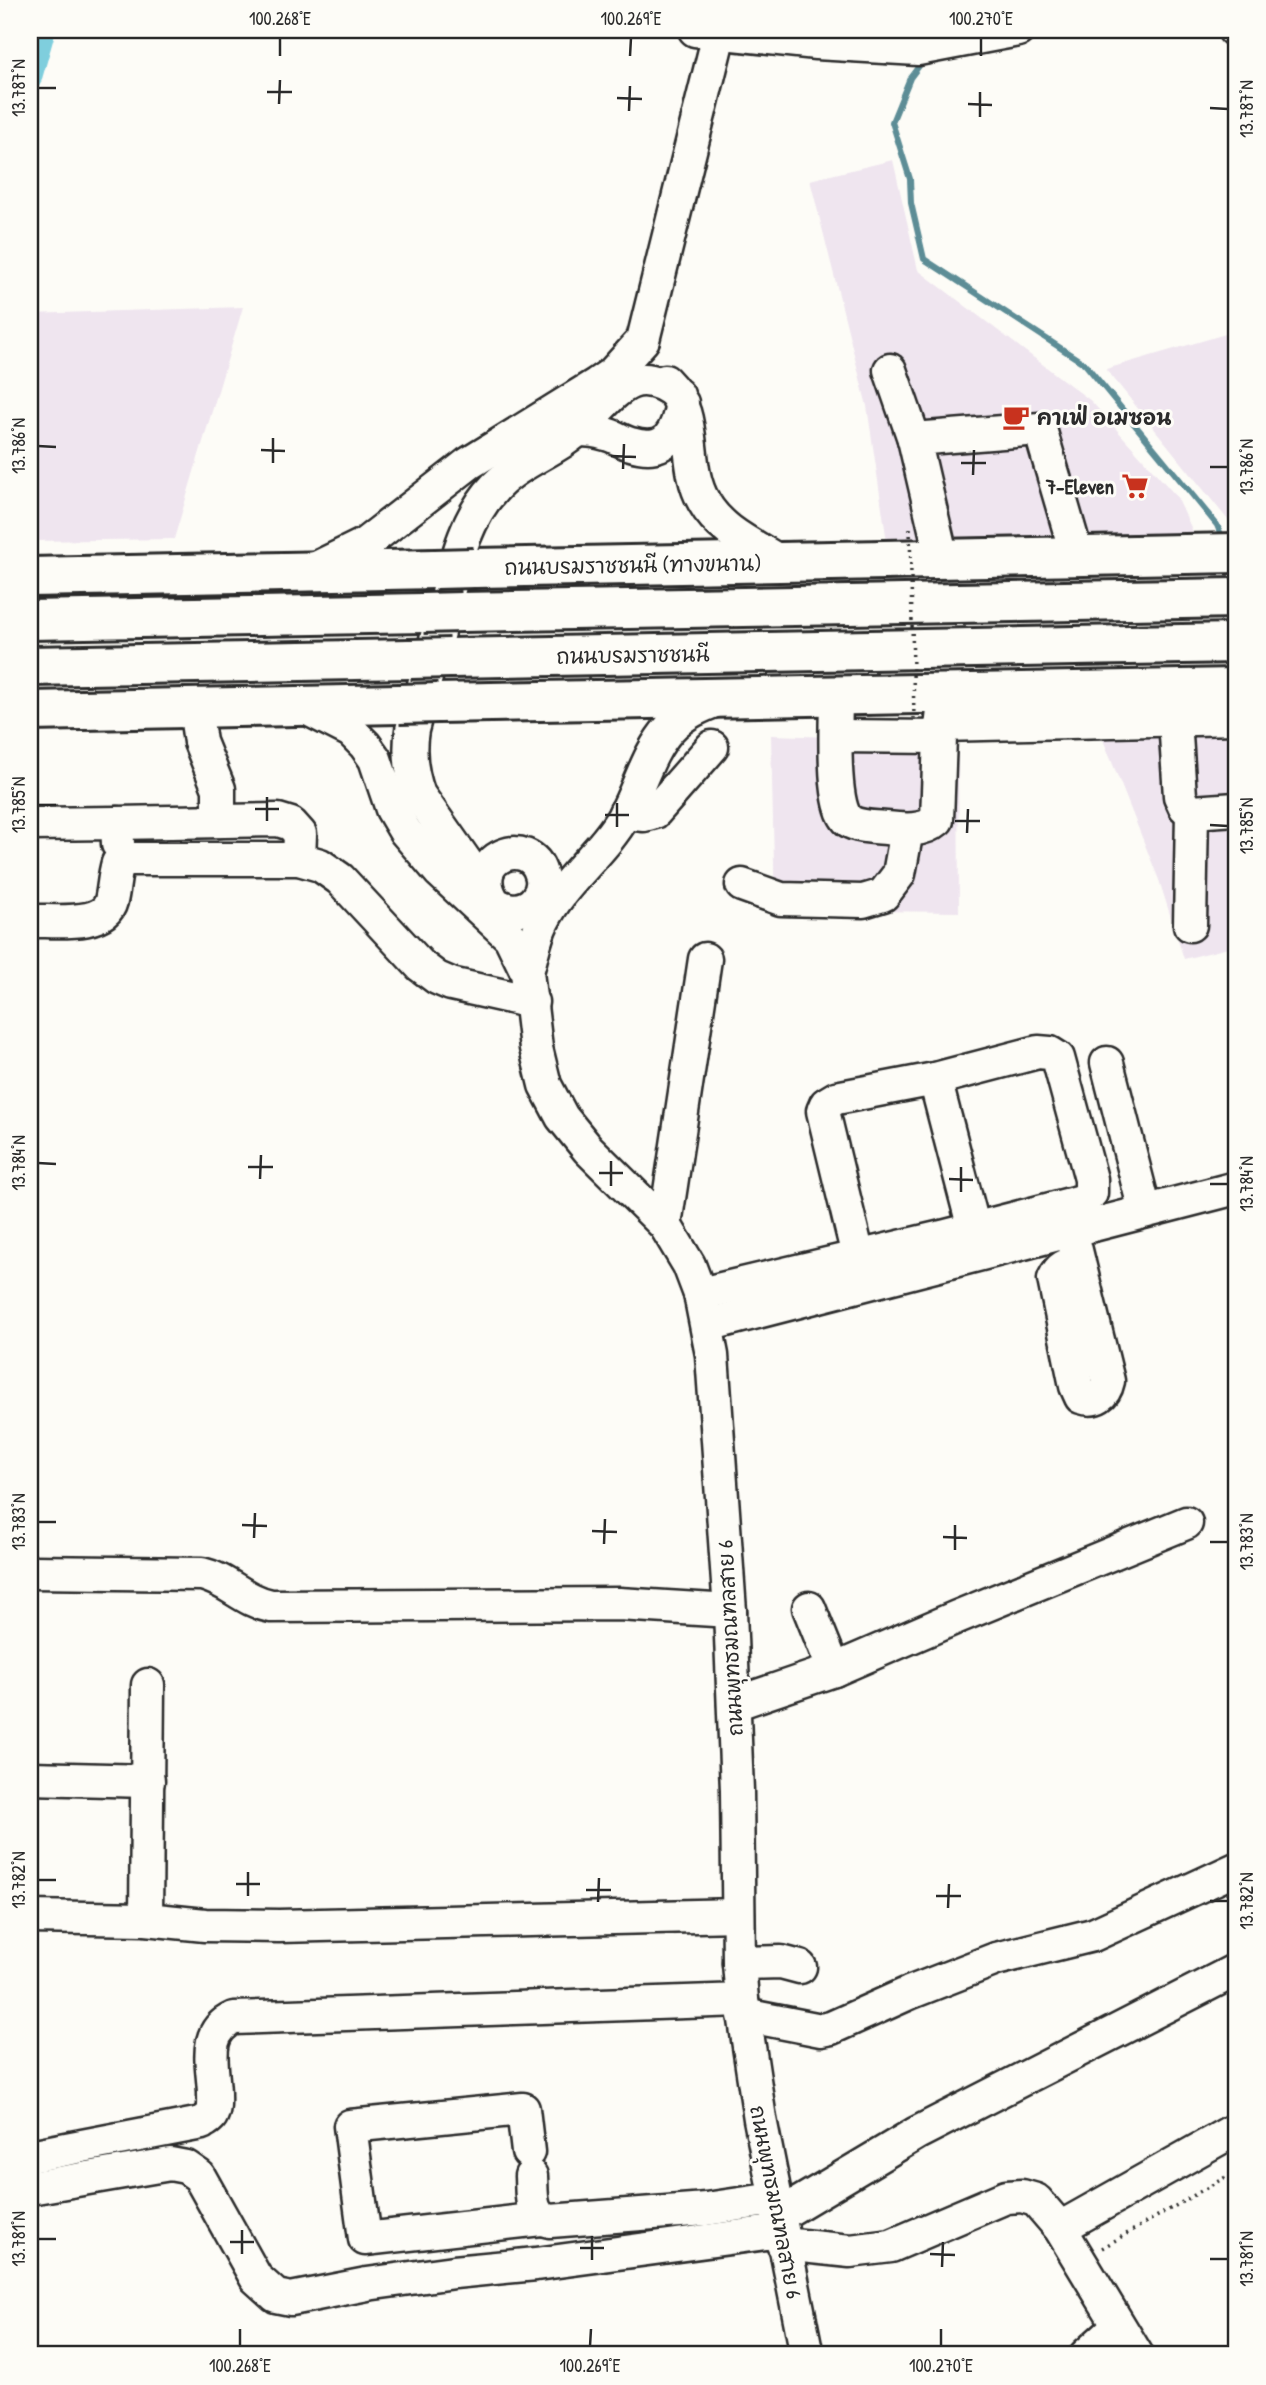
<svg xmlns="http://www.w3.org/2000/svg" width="1266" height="2385" font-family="'Patrick Hand','Playpen Sans Thai',sans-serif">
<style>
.built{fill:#efe5ef}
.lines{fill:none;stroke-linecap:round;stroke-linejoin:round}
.stream{stroke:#5d8d96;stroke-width:6}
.canal{stroke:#7fcedd;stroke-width:23}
.minor-casing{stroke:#2b2b2b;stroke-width:37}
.major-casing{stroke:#2b2b2b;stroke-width:44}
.highway-casing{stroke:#2b2b2b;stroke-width:44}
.path{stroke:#2b2b2b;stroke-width:3.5;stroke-dasharray:2 5;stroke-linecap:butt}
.minor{stroke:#fdfcf7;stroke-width:32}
.major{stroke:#fdfcf7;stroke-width:38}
.highway{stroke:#fdfcf7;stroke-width:38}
.major-bridge-casing{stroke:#2b2b2b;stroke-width:44;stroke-linecap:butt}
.highway-bridge-casing{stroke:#2b2b2b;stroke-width:44;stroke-linecap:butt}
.path-bridge{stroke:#2b2b2b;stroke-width:3.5;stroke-dasharray:2 5;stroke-linecap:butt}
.major-bridge{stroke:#fdfcf7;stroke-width:38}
.highway-bridge{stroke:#fdfcf7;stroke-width:38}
.ticks{fill:none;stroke:#2b2b2b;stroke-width:2.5}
.labels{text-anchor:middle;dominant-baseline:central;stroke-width:6;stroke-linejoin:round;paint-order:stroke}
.poi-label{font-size:21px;font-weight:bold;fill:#2b2b2b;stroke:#fdfcf7;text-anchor:start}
.street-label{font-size:21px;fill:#2b2b2b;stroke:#fdfcf7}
.neatline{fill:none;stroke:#2b2b2b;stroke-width:2.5}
.ticks-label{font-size:18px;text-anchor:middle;fill:#2b2b2b}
</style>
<rect width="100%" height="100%" fill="#fdfcf7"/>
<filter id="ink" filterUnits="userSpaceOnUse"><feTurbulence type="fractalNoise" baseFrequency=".0143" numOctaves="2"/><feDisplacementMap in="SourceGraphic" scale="14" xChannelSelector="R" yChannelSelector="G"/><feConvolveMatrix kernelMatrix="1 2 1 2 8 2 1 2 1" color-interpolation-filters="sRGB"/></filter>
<g filter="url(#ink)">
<g class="built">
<path d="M893 160 918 270 1091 401 1177 497 1195 536 887 542 867 406 810 180Z"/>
<path d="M243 307 174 539 30 541V314Z"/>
<path d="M1236 331V525H1232L1106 369Z"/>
<path d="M1236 728V946L1184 959 1159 880 1102 737Z"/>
<path d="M771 735 958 741 959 912 775 910Z"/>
</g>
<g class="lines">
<path class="stream" d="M919 66 910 78 892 122 910 179 911 203 924 259 1085 364 1217 525 1222 537"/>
<path class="canal" d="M30 79 44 30"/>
<defs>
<g id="minor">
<path d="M695 30 816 43 918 49 1018 30"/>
<path d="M1234 30 1236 31"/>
<path d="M890 370 914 439"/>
<path d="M665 381C701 416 681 462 704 502 720 531 753 545 780 562"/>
<path d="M578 430C587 430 597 431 606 434 615 436 622 442 631 444 666 455 677 433 682 403"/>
<path d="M942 559 914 439 1040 429 1077 556"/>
<path d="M314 569 365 544 468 464 597 384 613 373 643 340 720 30"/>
<path d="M836 695C836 719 831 809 849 821 858 827 875 827 886 828 904 830 923 832 937 820L940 737 945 693"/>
<path d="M302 706 351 731 365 745 375 759 392 809 405 831 440 872 510 937 527 972 536 1048 545 1085 562 1117 588 1149 665 1225 689 1265 700 1294 712 1355 730 1611 737 1791 739 1963 742 2000 760 2119 807 2355"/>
<path d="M195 708 200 742 219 789V821"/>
<path d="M1175 720 1180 796 1185 807 1192 812 1236 809"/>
<path d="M941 725 1236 718"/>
<path d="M836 736 940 737"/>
<path d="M625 813 644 815 655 812 712 747"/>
<path d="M117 823 278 820 291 824 300 834 299 859"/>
<path d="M30 824 117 823 118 844"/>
<path d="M742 885 781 899 863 901 883 895 899 874 907 830"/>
<path d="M475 891C485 896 497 907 508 909 529 914 547 894 541 874 530 834 466 856 493 901"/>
<path d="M487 892 419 795C411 773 408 753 412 730 422 693 432 655 442 617 454 572 462 521 496 486 521 460 558 450 583 425 613 395 634 359 678 395"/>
<path d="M30 921C52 920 104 928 111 901 114 889 114 876 118 863L127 859H299L320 865 340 879 421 966 437 978 451 984 532 1002"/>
<path d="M1190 925 1192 812"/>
<path d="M527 972C532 956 535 936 543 921 562 882 603 853 625 814 640 786 648 752 670 728 684 713 701 706 720 699"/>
<path d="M1107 1063 1145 1211"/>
<path d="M665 1225 705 959"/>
<path d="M1071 1230 1108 1381C1105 1395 1096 1402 1081 1397L1076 1386 1054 1279C1060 1266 1066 1265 1079 1262"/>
<path d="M858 1256 823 1111 826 1104 836 1098 935 1079 974 1229"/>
<path d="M700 1294 946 1236 1082 1201 1091 1193V1179L1058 1058 1050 1053 1038 1052 935 1079"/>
<path d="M707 1325 1236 1188"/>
<path d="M30 1572 202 1574C228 1580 244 1601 271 1606L619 1604 730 1611"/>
<path d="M809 1608 834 1670"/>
<path d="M734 1704 834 1670 957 1617 1186 1523"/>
<path d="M30 1778 148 1781"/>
<path d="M30 1917 146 1919 205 1925 279 1926 738 1915"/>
<path d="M146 1919 148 1685"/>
<path d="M739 1963 781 1962 800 1967"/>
<path d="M744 2015 821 2030 831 2028 909 1993 996 1959 1093 1935 1236 1869"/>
<path d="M528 2152 523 2109 350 2126 365 2239 541 2219"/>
<path d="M30 2156 202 2123C203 2122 211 2117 211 2116 215 2110 214 2100 214 2093 213 2064 202 2032 234 2018L742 2000"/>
<path d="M531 2176C532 2194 529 2217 550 2221L706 2209 774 2199"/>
<path d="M30 2188 170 2164 186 2167 199 2176 256 2278 276 2296 291 2299 367 2284 454 2272 536 2264 781 2231"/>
<path d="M778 2216 917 2133 1236 1970"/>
<path d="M1060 2228 1236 2129"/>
<path d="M783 2244 850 2251 891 2246 1006 2197 1022 2196 1036 2200 1060 2228 1137 2355"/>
<path d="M1086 2355 1118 2326"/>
</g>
<g id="major">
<path d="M474 568 1236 553"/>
<path d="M30 577 435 569"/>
<path d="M438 703 1236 688"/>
<path d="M30 711 399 704"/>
</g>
<g id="highway">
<path d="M462 612 1236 598"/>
<path d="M30 620 423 613"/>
<path d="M450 658 1236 643"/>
<path d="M30 666 410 659"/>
</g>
</defs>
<use href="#minor" class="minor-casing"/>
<use href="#major" class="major-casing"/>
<use href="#highway" class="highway-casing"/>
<path class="path" d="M1102 2248 1236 2171"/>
<use href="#minor" class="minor"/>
<use href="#major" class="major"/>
<use href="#highway" class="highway"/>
<defs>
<g id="major-bridge">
<path d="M435 569 474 568"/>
<path d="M399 704 438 703"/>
</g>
<g id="highway-bridge">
<path d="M423 613 462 612"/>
<path d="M410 659 450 658"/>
</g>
</defs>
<use href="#major-bridge" class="major-bridge-casing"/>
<use href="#highway-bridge" class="highway-bridge-casing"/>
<path class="path-bridge" d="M910 528 914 718"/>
<use href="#major-bridge" class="major-bridge"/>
<use href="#highway-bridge" class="highway-bridge"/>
</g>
</g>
<path class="ticks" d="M280 56V38M630 56 631 38M981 56V38M38 88H56M267 92H292M617 98 642 99M279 104 280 80M968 104 992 105M1210 108 1228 109M629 111 630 86M980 117V92M38 446 56 447M261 450 285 451M611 456 636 457M273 463V438M961 463H986M1210 467H1228M623 469 624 444M973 475 974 450M38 805H56M255 809H279M605 815H629M267 821V797M955 821H980M1210 825 1228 826M617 827V803M967 833 968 809M38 1163 56 1164M248 1167H273M599 1173H623M260 1179 261 1155M949 1179 973 1180M1210 1184H1228M611 1186V1161M961 1192V1167M38 1522H56M242 1525 267 1526M592 1531 617 1532M943 1537 967 1538M254 1538 255 1513M1210 1542H1228M604 1544 605 1519M955 1550V1525M38 1880H56M236 1884H260M586 1890H611M248 1896V1872M936 1896H961M1210 1901H1228M598 1902 599 1878M948 1908 949 1884M38 2239H56M230 2242H254M580 2248H604M242 2254V2230M930 2254 955 2255M1210 2259H1228M592 2260V2236M942 2267 943 2242M240 2346V2329M590 2346 591 2329M941 2346V2329"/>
<defs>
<symbol id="cafe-bare" viewBox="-9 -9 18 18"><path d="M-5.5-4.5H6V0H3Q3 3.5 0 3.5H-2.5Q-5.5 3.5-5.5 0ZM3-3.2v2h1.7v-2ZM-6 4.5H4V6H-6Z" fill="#c8321e" stroke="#fdfcf7" stroke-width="2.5" paint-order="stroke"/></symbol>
<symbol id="supermarket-bare" viewBox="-9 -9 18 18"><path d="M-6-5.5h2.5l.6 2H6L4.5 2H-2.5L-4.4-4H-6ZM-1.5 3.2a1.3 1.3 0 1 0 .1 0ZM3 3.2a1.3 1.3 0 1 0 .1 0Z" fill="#c8321e" stroke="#fdfcf7" stroke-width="2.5" paint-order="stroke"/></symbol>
</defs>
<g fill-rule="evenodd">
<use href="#cafe-bare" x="997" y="398" width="38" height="38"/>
<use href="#supermarket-bare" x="1116" y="467" width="38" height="38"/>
</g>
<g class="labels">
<g class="poi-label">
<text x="1037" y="417">คาเฟ่ อเมซอน</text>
<text x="1114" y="486" text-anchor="end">7-Eleven</text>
</g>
<g class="street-label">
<text transform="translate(633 565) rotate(-1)">ถนนบรมราชชนนี (ทางขนาน)</text>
<text transform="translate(633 655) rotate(-1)">ถนนบรมราชชนนี</text>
<text transform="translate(730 1638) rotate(-93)">ถนนพุทธมณฑลสาย 6</text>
<text transform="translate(776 2202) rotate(79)">ถนนพุทธมณฑลสาย 6</text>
</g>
</g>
<rect width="1266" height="2385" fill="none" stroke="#fdfcf7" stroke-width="77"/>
<rect x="38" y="38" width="1190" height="2308" class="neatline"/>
<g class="ticks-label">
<text x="280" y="25">100.268°E</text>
<text x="631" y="25">100.269°E</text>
<text x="981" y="25">100.270°E</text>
<text transform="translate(19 88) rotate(-90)" y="6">13.787°N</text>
<text transform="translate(1247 109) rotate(-90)" y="6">13.787°N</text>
<text transform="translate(19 446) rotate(-90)" y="6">13.786°N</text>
<text transform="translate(1247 467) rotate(-90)" y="6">13.786°N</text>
<text transform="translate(19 805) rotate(-90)" y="6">13.785°N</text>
<text transform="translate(1247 826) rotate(-90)" y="6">13.785°N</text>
<text transform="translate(19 1163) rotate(-90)" y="6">13.784°N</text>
<text transform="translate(1247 1184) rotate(-90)" y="6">13.784°N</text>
<text transform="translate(19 1522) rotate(-90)" y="6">13.783°N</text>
<text transform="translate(1247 1542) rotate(-90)" y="6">13.783°N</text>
<text transform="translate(19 1880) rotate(-90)" y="6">13.782°N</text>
<text transform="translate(1247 1901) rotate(-90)" y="6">13.782°N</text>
<text transform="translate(19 2239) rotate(-90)" y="6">13.781°N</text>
<text transform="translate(1247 2259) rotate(-90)" y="6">13.781°N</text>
<text x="240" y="2372">100.268°E</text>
<text x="590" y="2372">100.269°E</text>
<text x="941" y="2372">100.270°E</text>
</g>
</svg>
